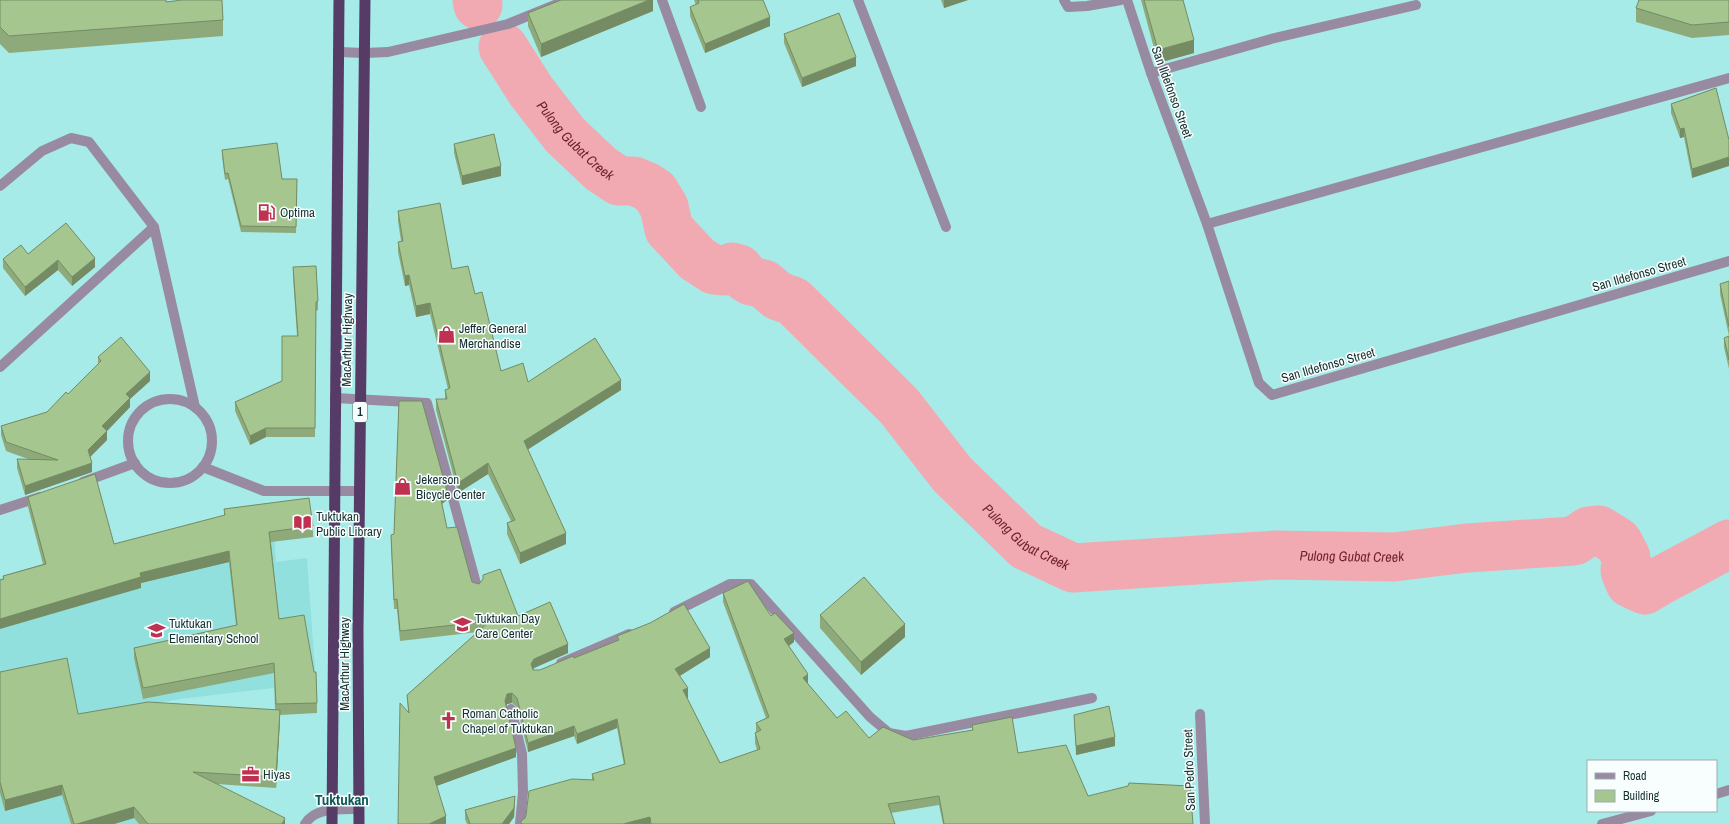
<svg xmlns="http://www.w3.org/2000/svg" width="1729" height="824" font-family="'Archivo Narrow',sans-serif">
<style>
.built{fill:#91e0dd}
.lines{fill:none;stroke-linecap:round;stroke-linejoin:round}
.river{stroke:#f1aab1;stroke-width:49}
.service{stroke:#988aa1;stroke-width:10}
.minor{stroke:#988aa1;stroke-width:10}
.tertiary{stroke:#988aa1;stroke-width:10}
.trunk{stroke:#563b66;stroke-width:11}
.wall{fill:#8eaa7b}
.shaded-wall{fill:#748b64}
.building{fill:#a5c68f;stroke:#748b64}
.labels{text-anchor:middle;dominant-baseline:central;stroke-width:3;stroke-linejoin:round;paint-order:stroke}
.shield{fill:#f8fefe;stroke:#596e6e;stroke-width:1}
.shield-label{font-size:12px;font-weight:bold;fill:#153130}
.street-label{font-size:13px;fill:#153130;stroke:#f8fefe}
.poi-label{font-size:13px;fill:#153130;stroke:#f8fefe;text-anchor:start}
.water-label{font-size:14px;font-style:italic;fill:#6f1e2e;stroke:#f8fefe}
.quarter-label{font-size:15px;font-weight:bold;fill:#0d5857;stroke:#f8fefe}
</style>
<rect width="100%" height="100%" fill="#a7ebe8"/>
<path class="built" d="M272 504 276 562 307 558 316 683 180 699 143 706 165 824H0V578Z"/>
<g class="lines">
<g class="river">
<path d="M477 0 478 5"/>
<path id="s1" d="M503 47 531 91 565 135 601 169 619 181H634L646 186 655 192 664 207 669 229 697 259 714 270 725 271 732 267 739 269 746 278 751 281 764 284 778 296 793 301 899 406 952 474 1026 546 1073 568 1275 555 1394 557 1467 548 1574 541 1589 531 1599 530 1618 542 1626 557 1625 571 1630 583 1645 590 1658 582 1729 544"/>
</g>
<path class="service" d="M662 0 701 107"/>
<g class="minor">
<path d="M858 0 946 227"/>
<path d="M1064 0 1068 7 1087 6 1121 0"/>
<path d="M1127 0 1151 73 1207 224 1259 383 1272 395 1729 261"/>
<path d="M339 52 364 53 388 52 508 24 567 0"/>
<path d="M1151 73 1271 39 1416 5"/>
<path d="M0 186 42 151 71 138 89 142 154 227 195 407"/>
<path d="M1207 224 1729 78"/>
<path d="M0 367 154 227"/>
<path d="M335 398 427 403 477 587"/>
<circle cx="170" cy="441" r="42"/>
<path d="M203 467 264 491H359"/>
<path d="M83 482 135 463"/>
<path d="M0 510 40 497"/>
<path d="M674 612 730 584H751L870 717 889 733 906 736 1092 698"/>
<path d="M561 663 629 634"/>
<path d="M511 709 522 754 523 792 520 824"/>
<path d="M1200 714 1205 824"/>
<path d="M1716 794 1729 790"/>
<path d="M1602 824 1651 811"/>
</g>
<path class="tertiary" d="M305 824C315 807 340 809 358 809"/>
<g class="trunk">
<path d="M332 824 339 0"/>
<path d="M359 824 358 630 365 0"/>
</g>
</g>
<g class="wall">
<path d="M0 0 166 2 223 20V36L9 53 0 44Z"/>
<path d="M653 0V11L541 57 528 26V13Z"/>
<path d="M694 0H763L770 26 705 53 690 16V7L696 5Z"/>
<path d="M941 0H968L944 8Z"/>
<path d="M1141 0H1183L1194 53 1158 63Z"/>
<path d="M1729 0V35L1692 38 1636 22V8Z"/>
<path d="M784 34 856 66 802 87 784 43Z"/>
<path d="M1716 88 1692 178 1684 137 1680 138 1671 113V104Z"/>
<path d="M454 144 501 176 462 185 454 153Z"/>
<path d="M222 150 282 179H297L296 233 241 232 228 179 225 180 222 156Z"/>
<path d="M398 211 475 294 501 371 528 382 621 390 528 449 566 544 520 564 507 534V523L511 521 488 474 458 493 436 410V399H445V390L448 389 430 314 416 317 409 285 405 286 398 252V242L401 241 398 221Z"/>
<path d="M28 254 95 267 72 286 58 270 25 296 3 268V259Z"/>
<path d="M293 267 318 301V310L316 311 315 437H266L250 445 235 411V402L282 381 297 336 293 276Z"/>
<path d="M1729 281V369L1724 347V338L1729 336 1720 294V284Z"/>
<path d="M98 357 150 381 130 399V407L107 431V440L90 457 92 472 25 495 17 468V459H28L6 451 1 435V426L47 412 68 394 98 364Z"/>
<path d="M399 401 447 500 442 504 447 528 472 582 568 653 534 668 533 670H540L617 641V636L710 657 679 676 688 698H687L720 763 757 750 755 743V733L756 732V723L766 718 723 602V593L771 616 794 642 789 646 808 684 837 718 869 738 913 740 972 731V725L1088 796 1193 824H943L939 805 891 813 895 824H521L592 780V774L624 765 617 728 577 744 574 736 528 752 517 707 512 703 507 704 506 706 516 757 436 786 446 824 408 712 407 695 478 632 400 641 397 609H394L391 544V535L394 534Z"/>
<path d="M28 497 114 544 224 516V509L313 526V537L271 542 279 619 317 703V713L280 715 276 788 217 784 285 824H139L134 818 114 824H71L62 795 5 811 0 793V672L78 714 275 710 274 673 143 699 134 658V648L236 625 229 562 141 583V588L3 579V576L43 564 28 507Z"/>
<path d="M820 615 905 637 861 675 820 628Z"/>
<path d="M1074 715 1115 746 1076 755Z"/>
<path d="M515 805 514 817 509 824H467L465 819V810Z"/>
</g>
<g class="shaded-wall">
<path d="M649 0H653V11L541 57V44Z"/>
<path d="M944 0H968L944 8Z"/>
<path d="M770 17V26L705 53V44Z"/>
<path d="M1194 40V53L1158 63V50Z"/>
<path d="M856 57V66L802 87V78Z"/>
<path d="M1684 128V137L1680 138V129Z"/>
<path d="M1729 157V166L1692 178V169Z"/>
<path d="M501 166V176L462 185V176Z"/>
<path d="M95 258V267L72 286V277Z"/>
<path d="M58 260V270L25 296V287Z"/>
<path d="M409 275V285L405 286V276Z"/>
<path d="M430 303V314L416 317V306Z"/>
<path d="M150 372V381L130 399V407L107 431V440L88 459V450L102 426 126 394Z"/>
<path d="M621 380V390L524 452V441Z"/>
<path d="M266 428V437L250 445V436Z"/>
<path d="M92 463V472L25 495V486Z"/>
<path d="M488 463V474L458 493V483Z"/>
<path d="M447 491V500L440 505V495Z"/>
<path d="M566 533V544L520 564V553Z"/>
<path d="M229 551V562L141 583V588L0 629V619L140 573Z"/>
<path d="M905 624V637L861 675V662Z"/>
<path d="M794 633V642L784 649V639Z"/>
<path d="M568 644V653L534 668 531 674V664L534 659Z"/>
<path d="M710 648V657L675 679V669Z"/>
<path d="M808 674V684L803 678Z"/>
<path d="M688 688V698L683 699V690Z"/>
<path d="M512 693V703L507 704 505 710V701L507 694Z"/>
<path d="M280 710V721L276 788V777Z"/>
<path d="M617 719V728L577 744V734Z"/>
<path d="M574 726V736L528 752V743Z"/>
<path d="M1115 737V746L1076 755V746Z"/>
<path d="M516 748V757L434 787V777Z"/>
<path d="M62 785V795L5 811V800Z"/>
<path d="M515 796 514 817 509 824H502Z"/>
<path d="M134 807V818L114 824H77Z"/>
<path d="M446 816V824H429Z"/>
<path d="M650 817V824H623Z"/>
<path d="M285 818V824H282Z"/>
</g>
<g class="building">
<path d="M0 0H166V2L182 0H222L223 20 9 36 0 27Z"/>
<path d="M561 0H649L541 44 528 13Z"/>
<path d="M698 0H763L770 17 705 44 690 7 699 3Z"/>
<path d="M1144 0H1183L1194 40 1158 50Z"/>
<path d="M1639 0H1729V22L1692 25 1636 8Z"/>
<path d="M839 13 856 57 802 78 784 34Z"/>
<path d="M1716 88 1729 140V157L1692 169 1684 128 1680 129 1671 104Z"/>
<path d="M494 134 501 166 462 176 454 144Z"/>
<path d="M277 143 282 179H297L296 227 241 226 228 173 225 174 222 150Z"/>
<path d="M440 203 452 269 468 266 475 294 482 292 501 371 523 363 528 382 595 338 621 380 524 441 566 533 520 553 507 523 515 520 488 463 458 483 436 399H447L445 390 450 388 430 303 416 306 409 275 405 276 398 242 403 241 398 211Z"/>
<path d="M66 223 95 258 72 277 58 260 25 287 3 259 21 245 28 254Z"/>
<path d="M316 266 318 301 316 302 315 428H266L250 436 235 402 282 381V336H298L293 267Z"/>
<path d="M1729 281V327L1720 284Z"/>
<path d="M1729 336V360L1724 338Z"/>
<path d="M121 337 150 372 126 394 130 398 102 426 107 431 88 450 92 463 25 486 17 459 58 460 6 442 1 426 47 412 66 392 68 394 101 361 98 357Z"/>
<path d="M399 401H422L447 491 440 495 447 528 457 527 472 582 479 584 483 579V575L500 569 518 616 550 602 568 644 534 659 531 664 533 670H540L573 656 574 658 619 640 617 636 650 623 684 604 710 648 675 669 688 688 683 690 720 763 760 749 755 733 761 730 756 723 769 717 723 593 748 581 771 616 775 613 794 633 784 639 808 674 803 678 837 718 846 711 869 738 883 727 913 740 973 730 972 725 1012 717 1018 753 1066 745 1088 796 1128 786 1129 783 1190 786 1193 824H944L939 796 888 804 895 824H651L650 817 623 824H521V821L525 818 526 815 529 791 572 779 594 780 592 774 625 764 617 719 577 734 574 726 528 743 517 698 512 693 507 694 505 701 516 748 434 777 446 816 429 824H398L400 703 409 713 407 695 490 621 400 631 397 599 394 600 391 535 394 534Z"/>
<path d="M95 474 114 544 225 515 224 509 309 498 313 526 269 532 279 619 304 615 314 672H316L317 703 276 704 274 663 143 688 134 648 237 625 229 551 140 573 141 577 0 619V580L4 579 3 576 46 564 28 497Z"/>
<path d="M864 577 905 624 861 662 820 615Z"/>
<path d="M67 658 78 714 148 702 280 710 276 777 193 772 285 818 282 824H148L134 807 77 824H74L62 785 5 800 0 782V672Z"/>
<path d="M1109 706 1115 737 1076 746 1074 715Z"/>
<path d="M515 796 514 808 502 824H470L465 810Z"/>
</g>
<defs>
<symbol id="fuel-bare" viewBox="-9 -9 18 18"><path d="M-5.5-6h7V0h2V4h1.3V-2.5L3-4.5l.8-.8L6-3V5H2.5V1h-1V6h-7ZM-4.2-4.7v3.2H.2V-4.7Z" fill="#c03050" stroke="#f8fefe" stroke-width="2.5" paint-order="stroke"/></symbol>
<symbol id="shop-bare" viewBox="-9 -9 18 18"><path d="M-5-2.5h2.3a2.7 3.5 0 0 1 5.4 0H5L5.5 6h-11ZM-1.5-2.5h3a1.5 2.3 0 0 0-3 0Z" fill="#c03050" stroke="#f8fefe" stroke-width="2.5" paint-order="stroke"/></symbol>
<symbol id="library-bare" viewBox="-9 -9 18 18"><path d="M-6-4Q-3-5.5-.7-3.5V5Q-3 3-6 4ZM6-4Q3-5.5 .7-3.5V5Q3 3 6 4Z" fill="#c03050" stroke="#f8fefe" stroke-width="2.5" paint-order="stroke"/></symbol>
<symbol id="school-bare" viewBox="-9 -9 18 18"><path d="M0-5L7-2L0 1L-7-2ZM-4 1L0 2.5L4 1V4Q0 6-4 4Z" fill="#c03050" stroke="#f8fefe" stroke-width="2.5" paint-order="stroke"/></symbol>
<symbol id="church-bare" viewBox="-9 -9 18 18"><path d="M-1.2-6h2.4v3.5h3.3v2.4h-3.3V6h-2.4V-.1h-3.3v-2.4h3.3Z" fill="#c03050" stroke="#f8fefe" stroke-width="2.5" paint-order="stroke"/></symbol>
<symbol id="office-bare" viewBox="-9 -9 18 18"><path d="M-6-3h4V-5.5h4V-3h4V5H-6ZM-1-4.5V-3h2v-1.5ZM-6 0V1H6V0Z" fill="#c03050" stroke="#f8fefe" stroke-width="2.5" paint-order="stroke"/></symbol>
</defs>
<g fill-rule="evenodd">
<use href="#fuel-bare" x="254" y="200" width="25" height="25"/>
<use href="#shop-bare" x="434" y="322" width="25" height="25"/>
<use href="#shop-bare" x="390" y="474" width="25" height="25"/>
<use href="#library-bare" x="290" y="510" width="25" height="25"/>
<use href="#school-bare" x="450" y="612" width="25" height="25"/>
<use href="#school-bare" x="144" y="618" width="25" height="25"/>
<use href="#church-bare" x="436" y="708" width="25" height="25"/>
<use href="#office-bare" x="238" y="762" width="25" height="25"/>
</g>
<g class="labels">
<rect class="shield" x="353" y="402" width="14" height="20" rx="3"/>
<g class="shield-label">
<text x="360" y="412">1</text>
</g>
<g class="street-label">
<text transform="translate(1172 92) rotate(70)">San Ildefonso Street</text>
<text transform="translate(1639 274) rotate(-16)">San Ildefonso Street</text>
<text transform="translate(347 340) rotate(-89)">MacArthur Highway</text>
<text transform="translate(1328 365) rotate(-16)">San Ildefonso Street</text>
<text transform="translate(344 664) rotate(-90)">MacArthur Highway</text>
<text transform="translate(1189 770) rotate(-92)">San Pedro Street</text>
</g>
<g class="poi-label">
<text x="280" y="212">Optima</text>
<text x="459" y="328">Jeffer General<tspan x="459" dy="15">Merchandise</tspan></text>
<text x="416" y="479">Jekerson<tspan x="416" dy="15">Bicycle Center</tspan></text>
<text x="316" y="516">Tuktukan<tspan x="316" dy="15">Public Library</tspan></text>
<text x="475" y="618">Tuktukan Day<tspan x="475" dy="15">Care Center</tspan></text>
<text x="169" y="623">Tuktukan<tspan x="169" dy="15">Elementary School</tspan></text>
<text x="462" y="713">Roman Catholic<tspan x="462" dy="15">Chapel of Tuktukan</tspan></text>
<text x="263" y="774">Hiyas</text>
</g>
<g class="water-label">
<text stroke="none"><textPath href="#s1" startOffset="119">Pulong Gubat Creek</textPath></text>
<text stroke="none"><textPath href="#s1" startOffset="744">Pulong Gubat Creek</textPath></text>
<text stroke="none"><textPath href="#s1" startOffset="1080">Pulong Gubat Creek</textPath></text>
</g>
<g class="quarter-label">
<text x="342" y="799">Tuktukan</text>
</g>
</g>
<rect x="1587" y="760" width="130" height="52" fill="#f8fefe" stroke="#9dacac"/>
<rect x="1595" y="773" width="20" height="6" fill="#988aa1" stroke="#9dacac"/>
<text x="1623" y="780" font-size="12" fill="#153130">Road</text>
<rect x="1595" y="790" width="20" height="12" fill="#a5c68f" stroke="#9dacac"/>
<text x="1623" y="800" font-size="12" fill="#153130">Building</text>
</svg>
